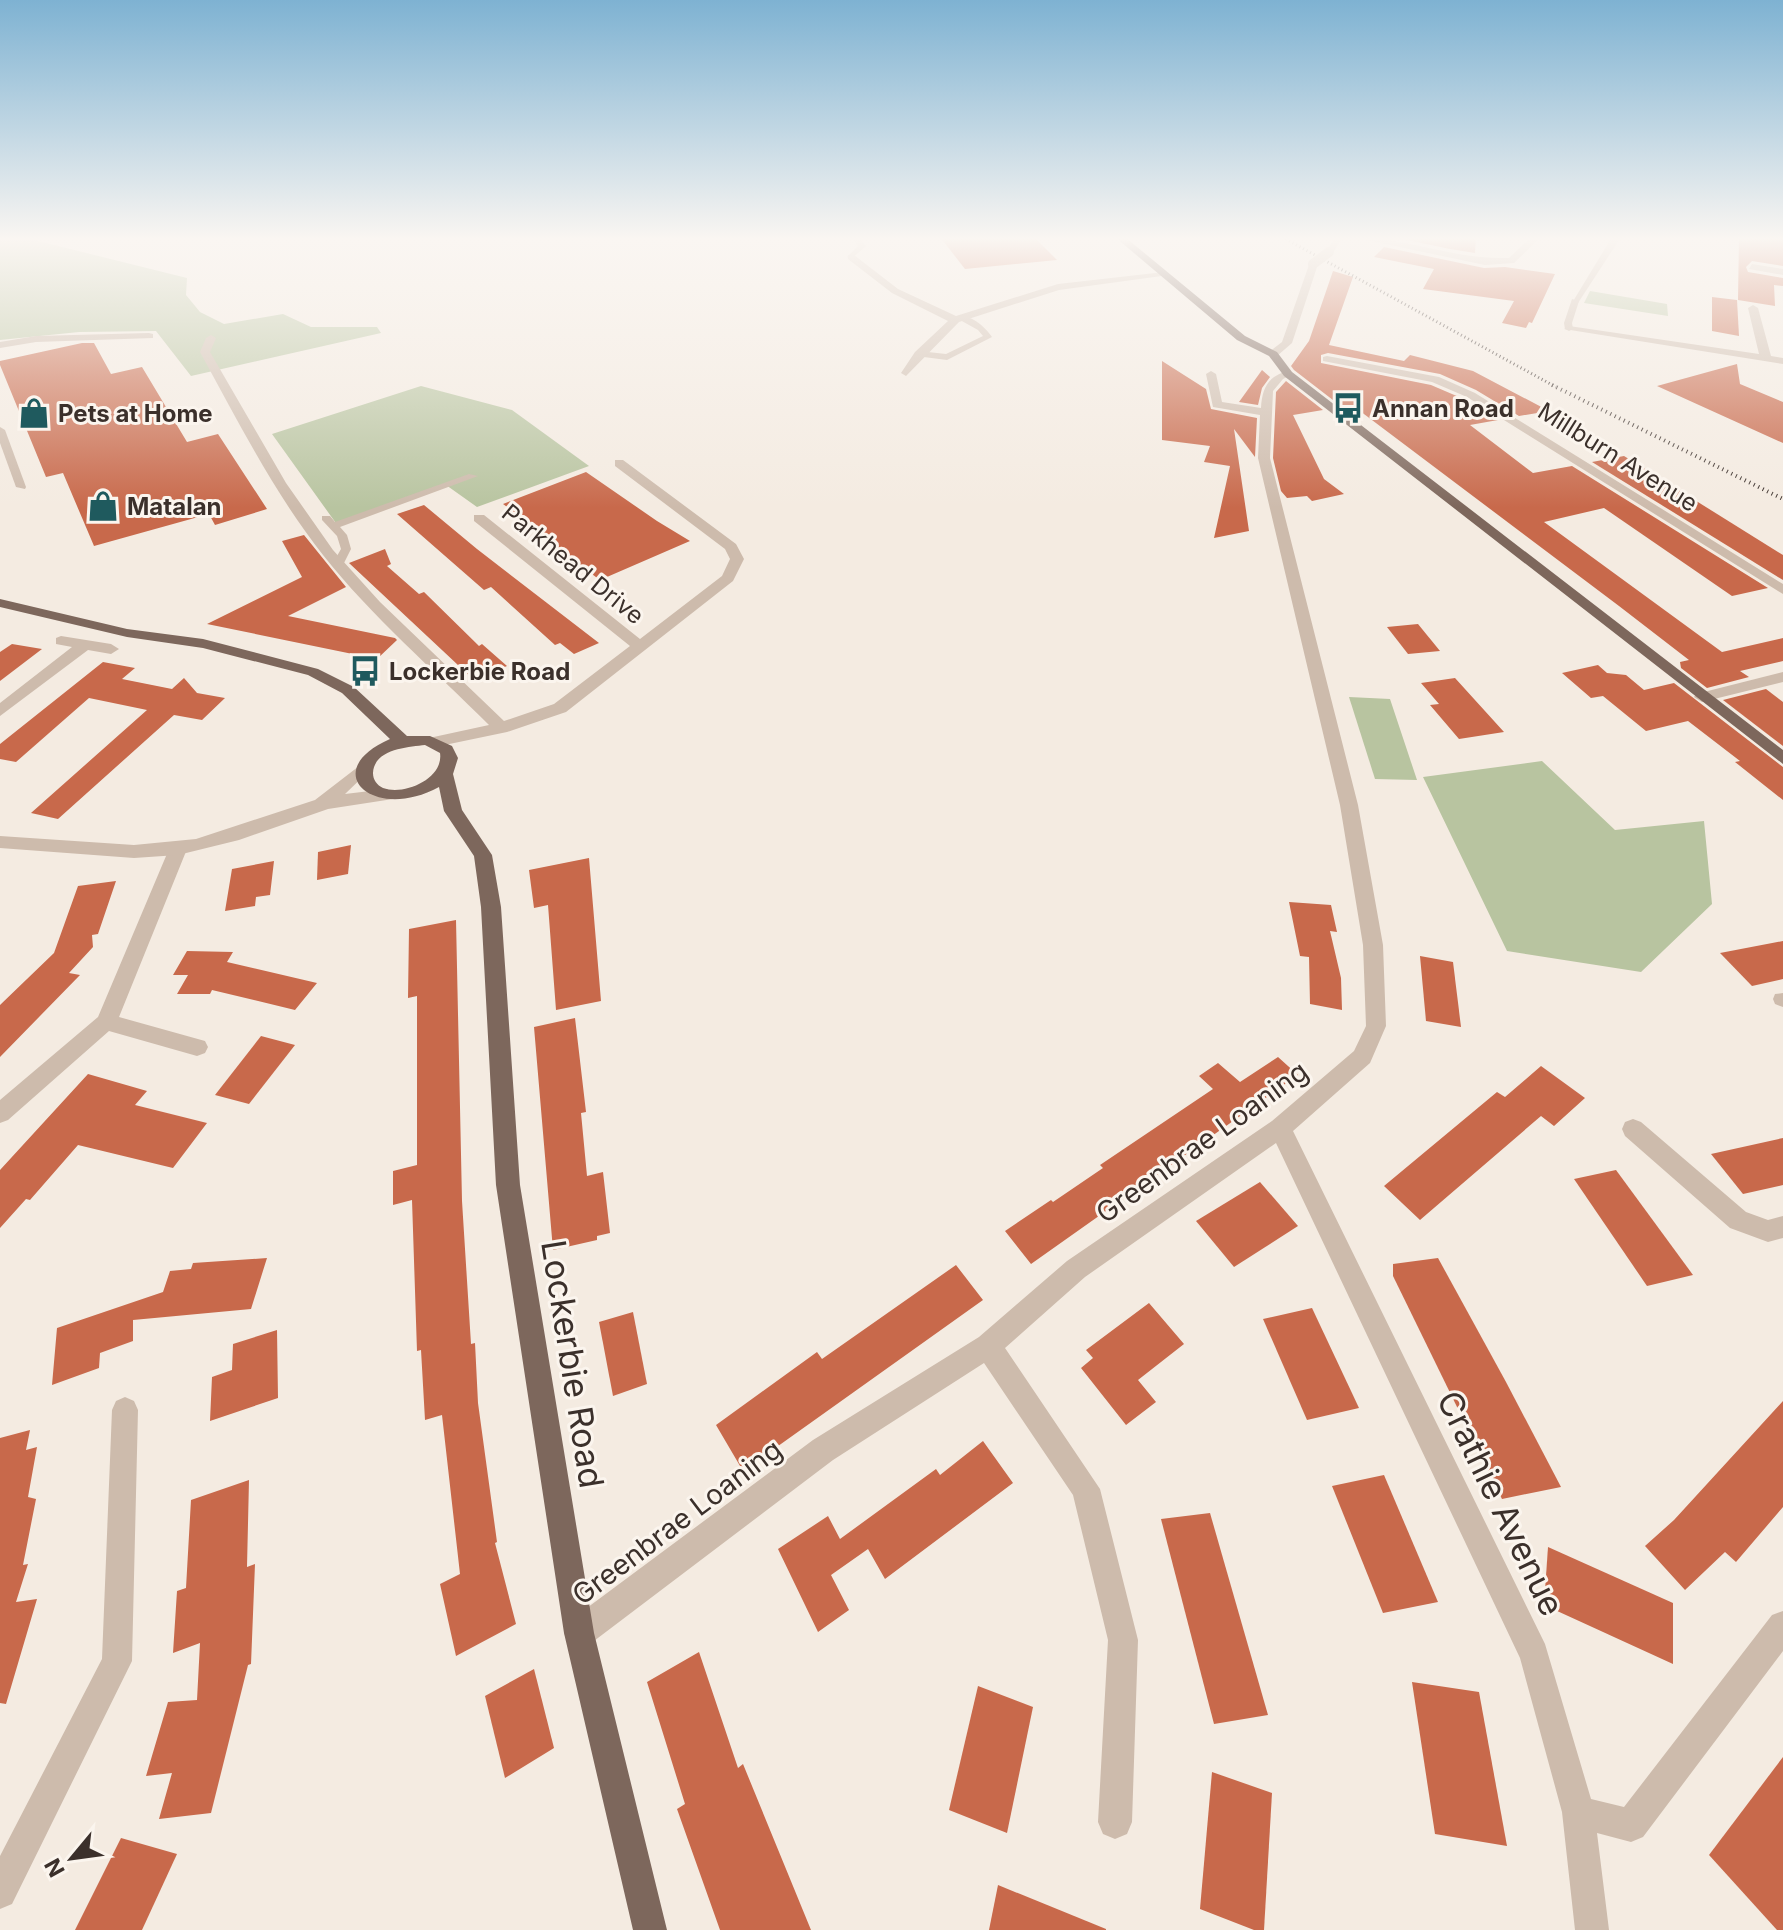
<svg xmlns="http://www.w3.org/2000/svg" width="1783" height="1930" font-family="Inter,sans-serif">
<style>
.green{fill:#b8c4a0}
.building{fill:#c8694b}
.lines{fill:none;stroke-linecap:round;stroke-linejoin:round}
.service{fill:#cdbbac;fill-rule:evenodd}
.minor{fill:#cdbbac;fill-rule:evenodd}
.tertiary{fill:#cdbbac;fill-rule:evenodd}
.primary{fill:#7d675c;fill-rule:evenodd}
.rail-far1{stroke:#3b302b;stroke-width:3;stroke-dasharray:1 3;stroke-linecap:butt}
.rail{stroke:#3b302b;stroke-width:4;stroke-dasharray:1 4;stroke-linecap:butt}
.tertiary-bridge{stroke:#cdbbac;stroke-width:10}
.labels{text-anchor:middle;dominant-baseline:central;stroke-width:6;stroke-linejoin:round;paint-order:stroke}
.far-poi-label{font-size:24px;font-weight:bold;fill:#3b302b;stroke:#fbf5ee;text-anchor:start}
.far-street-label{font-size:24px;fill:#3b302b;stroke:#fbf5ee}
.street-label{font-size:28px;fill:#3b302b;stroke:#fbf5ee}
.near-street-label{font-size:34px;fill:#3b302b;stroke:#fbf5ee}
</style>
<rect width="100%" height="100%" fill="#f4ebe1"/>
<g class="green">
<path d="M0 237H22L187 278 186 295 200 312 224 324 283 314 311 327H377L381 333 191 376 156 331 79 332 0 340Z"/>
<path d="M1590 291 1667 304 1668 316 1584 303Z"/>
<path d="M421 386 512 410 589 466 477 507 446 485 338 526 272 434Z"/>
<path d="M1349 697 1390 699 1417 780 1375 779Z"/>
<path d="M1542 761 1615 830 1704 821 1712 904 1641 972 1507 951 1423 777Z"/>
</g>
<g class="building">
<path d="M940 237H1034L1057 260 965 269Z"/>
<path d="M1393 237H1476L1475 253 1450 249Z"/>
<path d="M1739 237H1783V266L1752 261 1746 267 1748 272 1783 278V286L1774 285 1775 306 1738 300Z"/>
<path d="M1384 247 1484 268 1505 267 1555 274 1532 323 1529 322 1526 328 1502 323 1514 301 1423 289 1434 269 1374 257Z"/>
<path d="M1333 271 1353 277 1329 345 1404 361 1410 355 1473 371 1549 411 1519 416 1476 390 1440 374 1328 353 1321 355V363L1431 385 1466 400 1498 420 1470 425 1533 473 1572 466 1768 588 1732 596 1604 508 1544 522 1722 652 1783 638V661L1740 671 1749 677 1707 688 1681 668 1680 662 1689 660 1619 606 1352 405 1342 407 1294 370 1291 366 1309 341Z"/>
<path d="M1712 297 1737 300 1739 336 1712 331Z"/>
<path d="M82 343H94L111 374 142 367 187 442 218 434 267 509 215 525 209 514 94 546 63 473 46 477 0 365V361Z"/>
<path d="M1162 361 1206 389 1211 409 1257 418 1255 457 1234 429 1249 531 1214 538 1230 466 1204 462 1210 446 1162 440Z"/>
<path d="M1737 364 1740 384 1783 402V443L1657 386Z"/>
<path d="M1262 370 1270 377 1262 388 1258 405 1239 402Z"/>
<path d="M1286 381 1323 410 1293 415 1324 479 1344 494 1312 501 1307 496 1287 498 1281 491 1273 458 1276 392Z"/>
<path d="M1624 456 1783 555V580L1592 462Z"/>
<path d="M586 472 657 521 690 541 600 580 529 528 534 526 503 504Z"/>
<path d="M424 505 477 549 599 643 574 654 560 643 555 645 491 587 484 590 397 514Z"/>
<path d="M304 535 346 587 288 616 395 638 397 640 377 659 207 624 302 577 282 541Z"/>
<path d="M385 549 391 564 387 566 419 594 424 592 479 646 482 644 507 666 474 680 349 563Z"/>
<path d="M1418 624 1440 651 1408 654 1387 627Z"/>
<path d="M12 644 42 649 0 681V652Z"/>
<path d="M103 662 135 668 122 679 172 689 184 678 197 693 225 698 202 720 174 715 58 819 31 813 147 710 89 698 16 762 0 759V744Z"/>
<path d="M1598 665 1607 673 1626 675 1644 690 1674 683 1783 767V800L1735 762 1740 761 1688 721 1646 731 1603 696 1591 698 1562 673Z"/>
<path d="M1455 678 1504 732 1459 739 1430 705 1439 704 1421 683Z"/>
<path d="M1766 689 1783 702V746L1723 700Z"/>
<path d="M351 845 348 874 317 880 318 852Z"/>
<path d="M589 858 601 1001 556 1010 548 905 534 908 529 870Z"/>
<path d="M274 861 270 895 256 897 255 906 225 911 232 869Z"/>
<path d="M116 881 98 934 92 935 93 947 69 973 80 975 0 1057V1005L54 953 78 886Z"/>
<path d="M1289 902 1331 905 1337 932 1330 931 1341 978 1342 1010 1310 1004 1309 957 1300 956Z"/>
<path d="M456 920 462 1201 471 1344 475 1343 478 1403 497 1542 495 1543 516 1624 456 1656 440 1584 460 1574 442 1415 425 1420 421 1350 417 1351 412 1200 393 1205V1171L417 1165V996L408 998 409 929Z"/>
<path d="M1783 941V979L1752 986 1720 953Z"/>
<path d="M187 951 233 952 227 962 317 983 295 1010 212 990 210 994H177L188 975H173Z"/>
<path d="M1420 956 1453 962 1461 1027 1426 1021Z"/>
<path d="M575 1018 586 1112 581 1113 587 1176 603 1172 610 1233 597 1236V1240L553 1250 534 1027Z"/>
<path d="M261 1036 295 1045 249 1104 215 1095Z"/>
<path d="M1278 1057 1298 1075 1031 1264 1005 1231 1051 1200 1053 1202 1103 1168 1100 1165 1213 1089 1199 1076 1218 1063 1240 1082Z"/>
<path d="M1541 1066 1585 1098 1554 1126 1541 1116 1420 1220 1384 1186 1497 1092 1505 1097Z"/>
<path d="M88 1074 147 1091 135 1105 207 1123 173 1168 78 1145 30 1200 26 1199 0 1228V1170Z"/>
<path d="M1783 1138V1185L1743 1194 1711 1154Z"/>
<path d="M1616 1170 1693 1275 1647 1286 1574 1179Z"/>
<path d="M1260 1182 1298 1226 1234 1267 1196 1221Z"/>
<path d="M267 1258 251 1309 133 1320V1341L100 1353 99 1368 52 1385 57 1328 163 1292 170 1271 191 1269 193 1263Z"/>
<path d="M1438 1258 1506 1382 1561 1487 1502 1499 1393 1276V1264Z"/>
<path d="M956 1265 983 1300 743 1471 716 1425 817 1352 822 1359Z"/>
<path d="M1149 1303 1184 1344 1138 1380 1156 1402 1126 1425 1081 1368 1093 1358 1086 1350Z"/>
<path d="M1312 1308 1359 1408 1307 1420 1263 1319Z"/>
<path d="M633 1312 647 1384 613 1396 599 1322Z"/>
<path d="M277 1330 278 1398 210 1421 212 1377 232 1370 233 1344Z"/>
<path d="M1783 1401V1507L1736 1562 1725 1552 1685 1590 1645 1546 1674 1520Z"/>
<path d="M30 1430 26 1450 37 1447 28 1497 36 1499 23 1565 28 1564 16 1602 37 1599 6 1704 0 1703V1438Z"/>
<path d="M983 1441 1013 1483 885 1579 868 1549 831 1575 849 1610 818 1632 778 1549 828 1516 840 1539 936 1469 940 1475Z"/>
<path d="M1384 1475 1438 1602 1383 1613 1332 1486Z"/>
<path d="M249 1480 247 1567 255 1564 251 1664 248 1665 211 1813 159 1819 172 1773 146 1776 168 1702 197 1700 200 1643 173 1653 177 1591 186 1588 191 1500Z"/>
<path d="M1210 1513 1268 1715 1214 1724 1161 1519Z"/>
<path d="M1548 1547 1673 1603V1664L1544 1605Z"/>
<path d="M699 1652 738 1768 743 1764 811 1930H720L677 1809 685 1804 647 1682Z"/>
<path d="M534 1669 554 1748 505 1778 485 1696Z"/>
<path d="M1412 1682 1479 1692 1507 1846 1435 1834Z"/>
<path d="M978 1686 1033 1707 1007 1833 949 1810Z"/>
<path d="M1783 1757V1930H1777L1709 1855Z"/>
<path d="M1212 1772 1272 1793 1264 1930H1254L1200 1909Z"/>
<path d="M121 1838 177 1854 142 1930H75Z"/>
<path d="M998 1885 1106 1929V1930H989Z"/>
</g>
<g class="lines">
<g class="service">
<path d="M851 237H858L866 246 851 259 847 257 858 246Z"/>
<path d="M1572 299 1579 301 1572 323 1573 329 1569 331 1565 329 1564 323Z"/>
<path d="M960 316C973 316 985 327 992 337L947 360 916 356 915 354 919 351 946 354 983 336 978 330 960 320Z"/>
<path d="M0 427 5 430 26 487 25 489 16 487 0 443Z"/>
<path d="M469 474 478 476 340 527 347 535 351 549 343 565 333 563 341 549 337 536 322 520V516H330L335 522Z"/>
<path d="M1783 993V1007L1775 1004 1773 999 1775 994Z"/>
</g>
<g class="minor">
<path d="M1352 237C1405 237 1455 260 1509 258L1531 237H1541L1514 263 1485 265Z"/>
<path d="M1612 237H1621L1578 303H1572Z"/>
<path d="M848 255H854L898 289 956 316 1058 284 1164 272 1169 275 1059 290 959 322 906 376 901 373 915 352 948 321 892 293 848 259Z"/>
<path d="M1752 264 1783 269V275L1749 269Z"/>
<path d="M1753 305 1758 308 1771 356 1783 358V364L1564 329 1569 326 1759 354 1748 308Z"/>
<path d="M149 333 153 334V338L36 342 0 348V342L36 336Z"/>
<path d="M211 335 216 338 210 352 286 483 333 550 380 602 504 721 554 704 630 646 474 521V515H484L640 639 722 576 730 559 725 549 615 466V460H623L736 544 744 559 733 581 566 712 507 732 435 747 429 746 427 742 429 738 489 725C433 669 372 617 323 555 274 493 238 421 200 352L206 338Z"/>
<path d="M1327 356 1439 377 1475 393 1783 584V594L1467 397 1432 382 1323 361V357Z"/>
<path d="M1211 371 1216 374 1222 402 1261 408C1262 388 1268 376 1288 371L1293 374 1283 379 1273 391 1270 458 1358 805 1383 945 1386 1026 1370 1063 1293 1131 1545 1644 1591 1799 1624 1807 1772 1615 1783 1611V1651L1643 1837 1631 1842 1597 1833 1609 1930H1575L1562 1812 1520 1658 1276 1143 1085 1277 1005 1348 1100 1489 1138 1640 1132 1822 1127 1834 1115 1839 1103 1834 1098 1822 1108 1640 1073 1495 984 1363 833 1460 590 1644 579 1648 568 1644 564 1633 568 1622 813 1440 979 1337 1067 1261 1272 1121 1354 1051 1366 1026 1363 945 1340 805 1258 458 1260 415 1213 407 1206 374Z"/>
<path d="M61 636 111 644 119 649 111 654 88 650 0 716V703L72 647 56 644V638Z"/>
<path d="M1783 672V682L1702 702 1694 697 1696 694Z"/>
<path d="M178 843 187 849 119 1017 205 1041 208 1047 205 1053 197 1056 109 1031 8 1120 0 1123V1100L98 1017 169 849Z"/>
<path d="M1633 1119 1641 1122 1746 1212 1768 1220 1783 1216V1238L1768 1242 1730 1228 1625 1136 1622 1129 1625 1122Z"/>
<path d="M125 1397 134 1401 138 1410 132 1661 12 1904 0 1909V1856L102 1659 112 1410 116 1401Z"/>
</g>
<g class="tertiary">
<path d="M1334 237H1343L1332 254H1326Z"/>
<path d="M1310 262 1318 264 1292 343 1277 356H1269V352L1282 342Z"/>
<path d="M363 763 371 769 345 794 387 789 396 795 393 799 328 809 239 840 178 855 134 858 0 848V836L134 845 196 839 315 800Z"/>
</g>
<g class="primary">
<path d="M1115 237H1125L1245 336 1277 352 1292 372 1783 750V764L1284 376 1269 356 1237 340Z"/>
<path d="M0 599 127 629 203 639 318 669 354 687 407 736H430L452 746 458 758 453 774 462 810 492 855 501 907 520 1185 594 1633 667 1930H633L564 1633 496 1185 481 907 474 856 444 811 439 787C373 823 317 771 390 739L342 693 308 675 203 648 127 637 0 607ZM425 745 440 753C444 778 405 796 383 788 377 785 373 780 373 773 374 749 408 747 425 745Z"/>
</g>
<path class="rail-far1" d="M1282 237 1556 387"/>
<path class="rail" d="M1552 385 1783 499"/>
<path class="tertiary-bridge" d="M1313 264 1329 252"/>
</g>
<linearGradient id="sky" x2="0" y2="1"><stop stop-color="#7eb2d2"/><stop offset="0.47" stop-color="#faf6f2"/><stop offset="1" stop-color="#faf6f2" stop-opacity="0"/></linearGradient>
<rect width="1783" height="508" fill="url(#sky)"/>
<defs>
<symbol id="bus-bare" viewBox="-9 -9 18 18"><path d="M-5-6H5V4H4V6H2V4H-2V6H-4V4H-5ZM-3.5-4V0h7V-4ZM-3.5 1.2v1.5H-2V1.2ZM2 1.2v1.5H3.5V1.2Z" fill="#1f5a5e" stroke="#fbf5ee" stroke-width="2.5" paint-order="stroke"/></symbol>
<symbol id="shop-bare" viewBox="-9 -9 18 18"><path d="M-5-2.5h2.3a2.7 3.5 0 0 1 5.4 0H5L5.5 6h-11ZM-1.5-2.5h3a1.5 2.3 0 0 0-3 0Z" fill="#1f5a5e" stroke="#fbf5ee" stroke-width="2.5" paint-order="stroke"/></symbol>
</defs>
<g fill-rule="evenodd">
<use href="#bus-bare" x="1326" y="386" width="44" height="44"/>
<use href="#shop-bare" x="12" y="391" width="44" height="44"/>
<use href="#shop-bare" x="81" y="484" width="44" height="44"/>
<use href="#bus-bare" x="343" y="649" width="44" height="44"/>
</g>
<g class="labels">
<g class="far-poi-label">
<text x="1372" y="408">Annan Road</text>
<text x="58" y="413">Pets at Home</text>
<text x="127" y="506">Matalan</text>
<text x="389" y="671">Lockerbie Road</text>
</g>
<g class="far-street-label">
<text transform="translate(1618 457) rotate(32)">Millburn Avenue</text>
<text transform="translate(573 564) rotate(39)">Parkhead Drive</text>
</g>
<g class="street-label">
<text transform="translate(1202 1142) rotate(-36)">Greenbrae Loaning</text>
<text transform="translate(677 1522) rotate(-37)">Greenbrae Loaning</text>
</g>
<g class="near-street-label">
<text transform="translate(573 1364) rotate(81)">Lockerbie Road</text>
<text transform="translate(1501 1503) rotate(64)">Crathie Avenue</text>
</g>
</g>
<g transform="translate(72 1858) rotate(241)" stroke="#fbf5ee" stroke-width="6" paint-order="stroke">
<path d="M0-6L14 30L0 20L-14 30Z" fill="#3b302b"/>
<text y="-12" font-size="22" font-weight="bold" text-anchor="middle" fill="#3b302b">N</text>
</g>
</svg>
